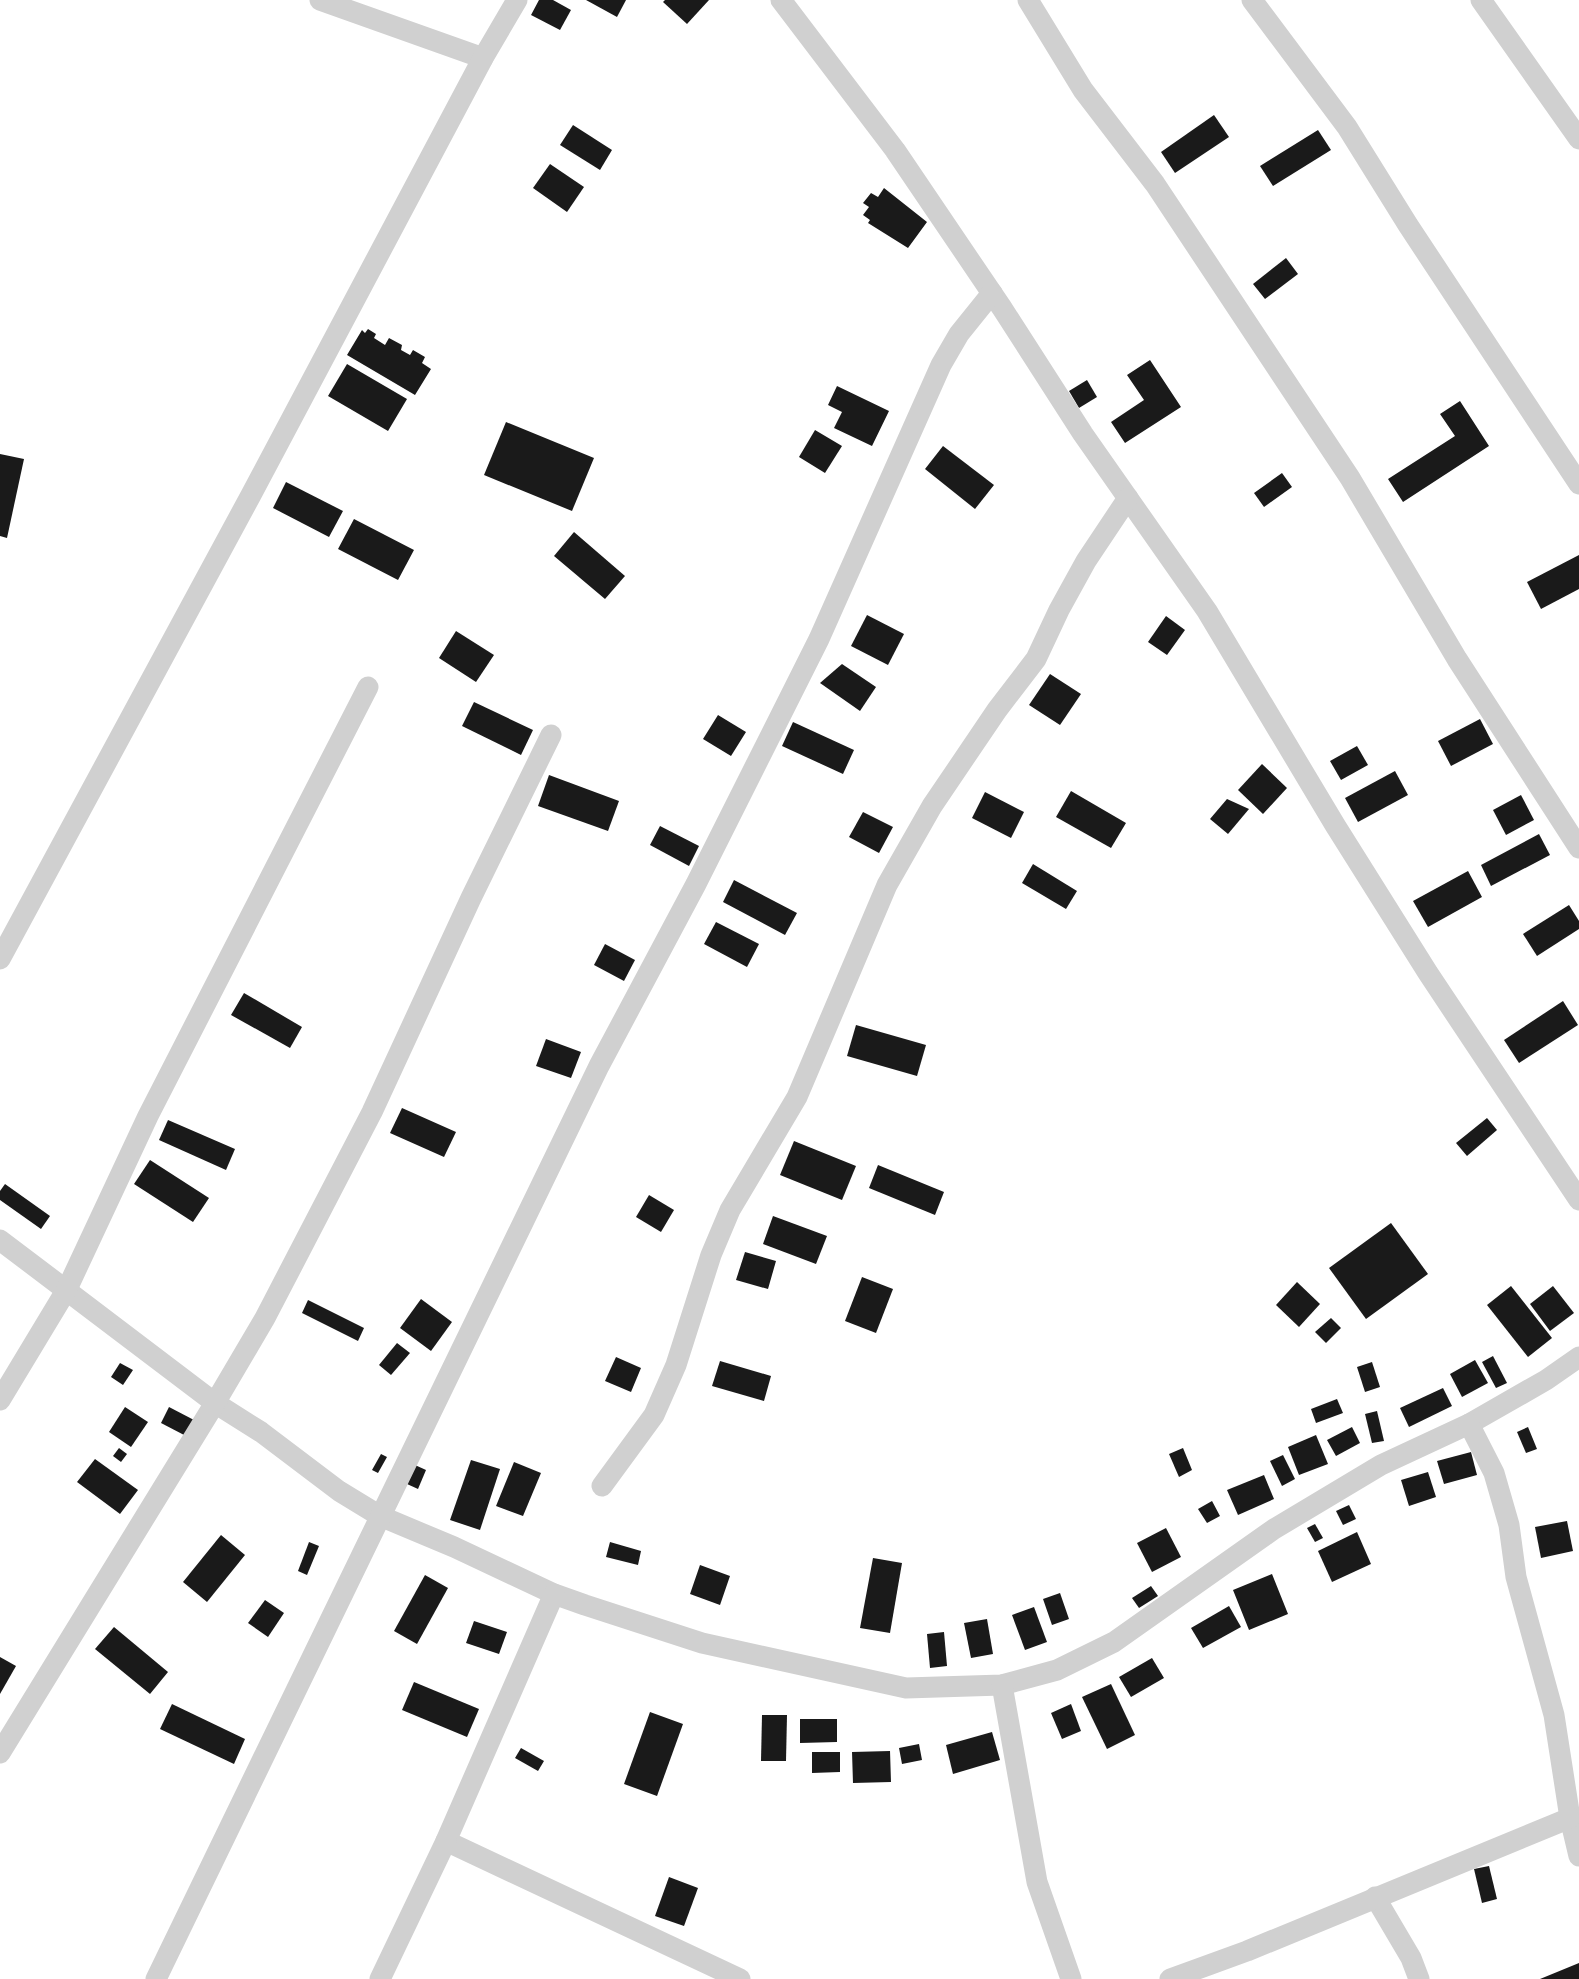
<svg xmlns="http://www.w3.org/2000/svg" width="1579" height="1979" font-family="'Titillium Web',sans-serif">
<style>
.building{fill:#1a1a1a}
.lines{fill:none;stroke-linecap:round;stroke-linejoin:round}
.minor{stroke:#d0d0d0;stroke-width:21}
</style>
<rect width="100%" height="100%" fill="#fff"/>
<g class="building">
<path d="M539 0H553L571 10 560 30 531 15Z"/>
<path d="M586 0H626L617 17Z"/>
<path d="M665 0H709L687 24 663 2Z"/>
<path d="M1214 115 1229 137 1175 173 1161 152Z"/>
<path d="M573 125 612 150 600 170 560 145Z"/>
<path d="M1318 130 1331 150 1273 186 1260 166Z"/>
<path d="M550 164 584 187 567 212 533 188Z"/>
<path d="M884 188 927 222 908 248 868 223 870 220 863 215 869 207 863 203 871 193 878 197Z"/>
<path d="M1286 258 1298 274 1265 299 1253 284Z"/>
<path d="M368 329 376 334 374 338 385 345 389 338 402 345 401 350 410 355 413 350 425 357 422 363 431 369 415 395 347 355 362 330 365 333Z"/>
<path d="M1150 360 1181 407 1125 443 1111 422 1144 400 1127 375Z"/>
<path d="M347 364 407 399 388 431 328 396Z"/>
<path d="M1087 380 1097 397 1079 408 1069 391Z"/>
<path d="M837 386 889 411 872 446 834 428 842 412 828 405Z"/>
<path d="M1460 401 1489 446 1403 502 1388 479 1455 436 1440 414Z"/>
<path d="M506 422 594 458 572 511 484 475Z"/>
<path d="M815 430 842 446 825 473 799 457Z"/>
<path d="M943 446 994 485 975 509 925 469Z"/>
<path d="M0 454 24 459 7 538 0 536Z"/>
<path d="M1282 473 1292 487 1264 507 1254 493Z"/>
<path d="M286 482 343 511 329 537 273 508Z"/>
<path d="M354 519 414 550 398 580 338 549Z"/>
<path d="M574 532 625 576 605 599 554 556Z"/>
<path d="M1579 555V589L1541 609 1527 582Z"/>
<path d="M867 615 904 634 888 665 851 646Z"/>
<path d="M1166 616 1185 630 1167 655 1148 642Z"/>
<path d="M456 631 494 655 476 682 439 658Z"/>
<path d="M842 664 876 687 860 711 820 683Z"/>
<path d="M1050 674 1081 694 1060 725 1029 705Z"/>
<path d="M474 702 533 730 521 755 462 726Z"/>
<path d="M718 715 746 732 731 756 703 739Z"/>
<path d="M1480 719 1493 744 1451 766 1438 741Z"/>
<path d="M793 722 854 750 843 774 782 746Z"/>
<path d="M1357 746 1368 765 1341 780 1330 761Z"/>
<path d="M1262 764 1287 788 1263 814 1238 790Z"/>
<path d="M1395 771 1408 795 1358 822 1345 798Z"/>
<path d="M549 775 619 801 608 831 538 806Z"/>
<path d="M1071 791 1126 823 1111 848 1056 817Z"/>
<path d="M985 792 1024 812 1011 838 972 818Z"/>
<path d="M1521 795 1534 820 1506 835 1493 810Z"/>
<path d="M1227 799 1249 809 1228 834 1210 819Z"/>
<path d="M863 812 893 827 879 853 849 837Z"/>
<path d="M660 826 699 846 689 866 650 845Z"/>
<path d="M1539 834 1550 855 1491 886 1481 865Z"/>
<path d="M1033 864 1077 891 1066 909 1022 883Z"/>
<path d="M1468 871 1482 897 1428 927 1413 901Z"/>
<path d="M734 880 797 913 785 935 723 902Z"/>
<path d="M1569 905 1579 921V929L1537 956 1523 934Z"/>
<path d="M716 922 759 944 747 967 704 944Z"/>
<path d="M605 944 635 960 624 981 594 965Z"/>
<path d="M244 993 302 1027 290 1048 231 1015Z"/>
<path d="M1563 1001 1578 1025 1519 1063 1504 1040Z"/>
<path d="M856 1025 926 1045 917 1076 847 1056Z"/>
<path d="M546 1039 581 1052 571 1078 536 1066Z"/>
<path d="M402 1108 456 1132 444 1157 390 1133Z"/>
<path d="M1487 1118 1497 1130 1467 1156 1456 1143Z"/>
<path d="M168 1120 235 1149 226 1170 159 1140Z"/>
<path d="M794 1141 856 1166 842 1200 780 1175Z"/>
<path d="M150 1160 209 1198 193 1222 134 1184Z"/>
<path d="M878 1165 944 1192 935 1215 869 1188Z"/>
<path d="M5 1184 50 1216 41 1229 0 1200V1191Z"/>
<path d="M649 1195 674 1210 661 1232 636 1217Z"/>
<path d="M773 1216 827 1236 816 1264 763 1244Z"/>
<path d="M1391 1223 1428 1274 1366 1319 1329 1268Z"/>
<path d="M745 1252 776 1261 768 1289 736 1280Z"/>
<path d="M862 1277 893 1289 876 1333 845 1321Z"/>
<path d="M1297 1282 1320 1304 1299 1327 1276 1305Z"/>
<path d="M1511 1286 1552 1338 1528 1357 1487 1305Z"/>
<path d="M1553 1286 1574 1313 1550 1331 1530 1304Z"/>
<path d="M421 1299 452 1322 431 1351 400 1328Z"/>
<path d="M308 1300 364 1328 358 1341 302 1313Z"/>
<path d="M1331 1318 1341 1328 1326 1343 1315 1332Z"/>
<path d="M397 1343 410 1353 391 1375 379 1365Z"/>
<path d="M1493 1356 1507 1383 1496 1388 1482 1362Z"/>
<path d="M616 1357 641 1368 631 1392 605 1381Z"/>
<path d="M1475 1360 1488 1383 1462 1397 1450 1374Z"/>
<path d="M720 1361 771 1376 764 1401 712 1386Z"/>
<path d="M1372 1362 1380 1387 1365 1392 1357 1367Z"/>
<path d="M120 1363 133 1370 123 1385 111 1377Z"/>
<path d="M1443 1388 1452 1406 1409 1427 1400 1408Z"/>
<path d="M1337 1399 1343 1413 1316 1423 1311 1409Z"/>
<path d="M125 1407 148 1422 131 1447 109 1432Z"/>
<path d="M169 1407 194 1420 186 1436 161 1423Z"/>
<path d="M1377 1411 1384 1441 1372 1443 1365 1414Z"/>
<path d="M1352 1427 1360 1443 1336 1456 1327 1440Z"/>
<path d="M1528 1427 1537 1449 1526 1453 1517 1432Z"/>
<path d="M1316 1435 1328 1464 1299 1475 1288 1447Z"/>
<path d="M119 1448 127 1454 121 1462 113 1456Z"/>
<path d="M1183 1448 1192 1470 1179 1477 1169 1454Z"/>
<path d="M1471 1452 1477 1475 1444 1484 1437 1461Z"/>
<path d="M381 1454 387 1457 378 1473 372 1470Z"/>
<path d="M1283 1455 1295 1479 1282 1486 1270 1461Z"/>
<path d="M95 1459 138 1490 120 1514 77 1482Z"/>
<path d="M471 1460 500 1469 480 1530 450 1520Z"/>
<path d="M514 1462 541 1473 523 1516 496 1506Z"/>
<path d="M415 1465 426 1470 418 1489 407 1484Z"/>
<path d="M1428 1472 1436 1497 1409 1506 1401 1480Z"/>
<path d="M1264 1475 1274 1499 1238 1515 1227 1490Z"/>
<path d="M1212 1501 1220 1516 1207 1523 1198 1509Z"/>
<path d="M1349 1505 1356 1519 1343 1525 1336 1511Z"/>
<path d="M1567 1521 1573 1551 1541 1558 1535 1527Z"/>
<path d="M1315 1524 1323 1538 1315 1542 1307 1528Z"/>
<path d="M1166 1528 1181 1557 1152 1572 1137 1543Z"/>
<path d="M1357 1532 1371 1564 1332 1582 1318 1551Z"/>
<path d="M221 1535 245 1555 207 1602 183 1582Z"/>
<path d="M309 1542 319 1546 307 1575 298 1571Z"/>
<path d="M610 1542 641 1551 638 1565 606 1557Z"/>
<path d="M873 1558 902 1563 890 1633 860 1628Z"/>
<path d="M700 1565 730 1576 720 1605 690 1594Z"/>
<path d="M1272 1574 1288 1614 1249 1630 1233 1590Z"/>
<path d="M425 1575 448 1588 417 1644 394 1631Z"/>
<path d="M1151 1586 1158 1596 1139 1608 1132 1598Z"/>
<path d="M1060 1593 1069 1619 1052 1625 1043 1599Z"/>
<path d="M265 1600 284 1613 268 1637 248 1623Z"/>
<path d="M1229 1606 1241 1627 1203 1648 1191 1628Z"/>
<path d="M1034 1607 1047 1642 1025 1650 1012 1615Z"/>
<path d="M987 1619 993 1654 971 1658 964 1623Z"/>
<path d="M474 1621 507 1632 499 1654 466 1643Z"/>
<path d="M114 1627 168 1672 150 1694 95 1649Z"/>
<path d="M944 1632 947 1666 930 1668 927 1634Z"/>
<path d="M0 1657 16 1666 0 1694Z"/>
<path d="M1152 1658 1164 1678 1131 1697 1119 1677Z"/>
<path d="M414 1682 479 1709 467 1737 402 1710Z"/>
<path d="M1111 1684 1135 1735 1107 1749 1082 1697Z"/>
<path d="M172 1704 245 1739 234 1764 160 1729Z"/>
<path d="M1071 1704 1081 1731 1062 1739 1051 1713Z"/>
<path d="M650 1712 683 1724 657 1796 624 1784Z"/>
<path d="M762 1715H787L786 1761H761Z"/>
<path d="M800 1719H837V1742L800 1743Z"/>
<path d="M992 1732 1000 1760 953 1774 946 1745Z"/>
<path d="M919 1744 922 1760 902 1764 899 1748Z"/>
<path d="M521 1748 544 1761 538 1771 515 1758Z"/>
<path d="M890 1751 891 1782 853 1783 852 1752Z"/>
<path d="M812 1752H840V1772L812 1773Z"/>
<path d="M1489 1866 1497 1899 1482 1903 1474 1869Z"/>
<path d="M669 1877 698 1888 684 1926 655 1916Z"/>
<path d="M1579 1963V1979H1540Z"/>
</g>
<g class="lines">
<g class="minor">
<path d="M320 0 483 58"/>
<path d="M781 0 895 150 1002 308 1083 434 1207 611 1335 825 1428 973 1579 1200"/>
<path d="M1028 0 1083 90 1155 184 1350 478 1457 659 1579 848"/>
<path d="M1252 0 1347 127 1408 225 1579 484"/>
<path d="M1481 0 1579 139"/>
<path d="M0 959 251 495 483 58 517 0"/>
<path d="M0 1240 215 1403 261 1432 339 1491 380 1516 454 1547 554 1594 585 1605 702 1643 906 1688 1002 1685 1057 1670 1114 1642 1274 1529 1381 1465 1469 1424 1546 1380 1579 1357"/>
<path d="M0 1400 67 1289 148 1116 368 687"/>
<path d="M1469 1424 1494 1473 1509 1525 1516 1577 1554 1715 1570 1818 1579 1856"/>
<path d="M602 1486 654 1415 676 1365 711 1255 730 1210 797 1097 887 885 932 806 997 710 1036 659 1059 610 1086 561 1128 498"/>
<path d="M554 1594 446 1841 740 1979"/>
<path d="M1002 1685 1037 1882 1071 1979"/>
<path d="M0 1753 215 1403 265 1318 372 1112 471 898 551 735"/>
<path d="M1375 1897 1411 1958 1419 1979"/>
<path d="M156 1979 599 1066 696 884 819 639 941 365 959 334 992 293"/>
<path d="M380 1979 446 1841"/>
<path d="M1170 1979 1247 1951 1570 1818"/>
</g>
</g>
</svg>
